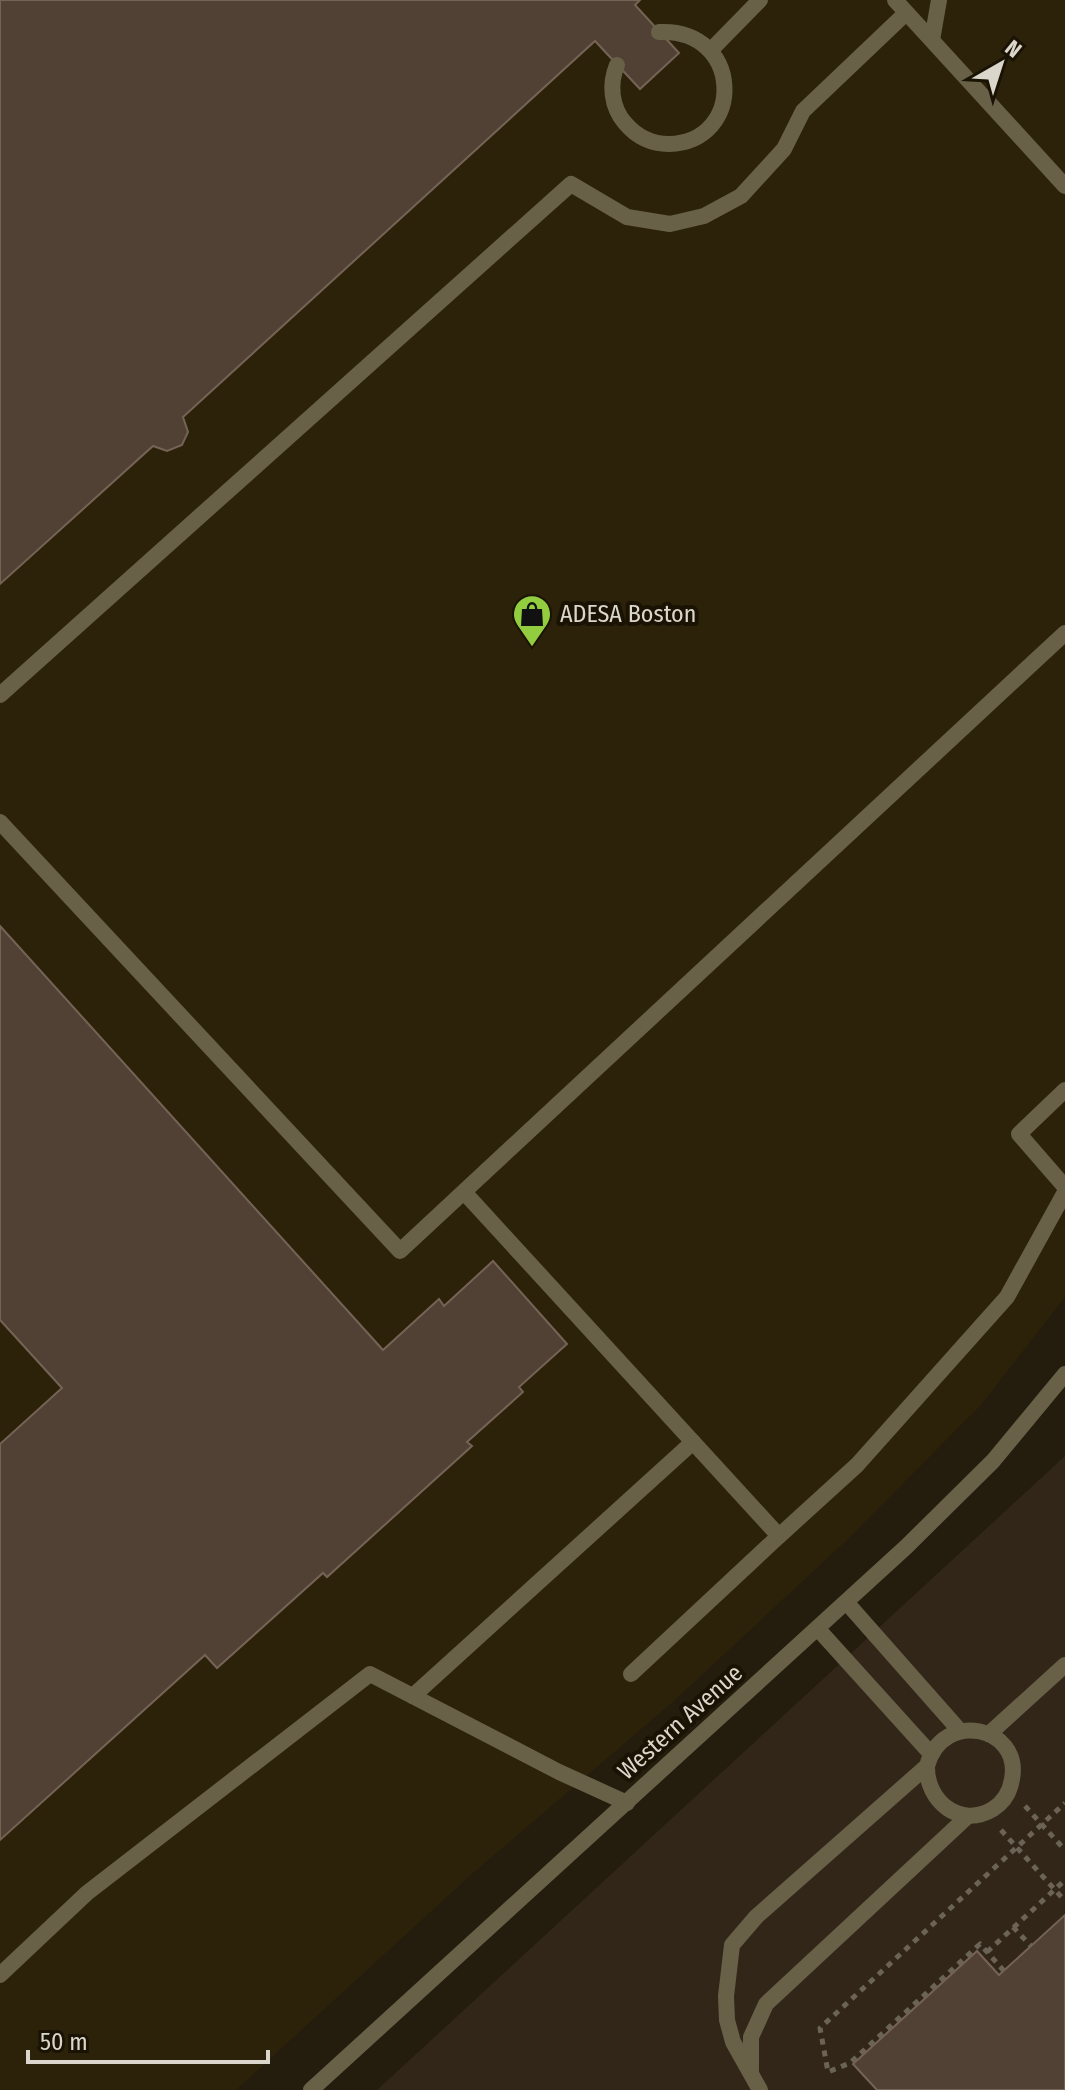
<svg xmlns="http://www.w3.org/2000/svg" width="1065" height="2090" font-family="'Fira Sans Condensed',sans-serif">
<style>
.built{fill:#2c220a}
.industrial{fill:#312618}
.building{fill:#514034;stroke:#756356;stroke-width:2}
.lines{fill:none;stroke-linecap:round;stroke-linejoin:round}
.path{stroke:#6b6456;stroke-width:5;stroke-dasharray:6 6;stroke-linecap:butt}
.service{stroke:#686148;stroke-width:16}
.tertiary{stroke:#686148;stroke-width:16}
.labels{text-anchor:middle;dominant-baseline:central;stroke-width:8;stroke-linejoin:round;paint-order:stroke}
.poi-label{font-size:24px;fill:#dbd6cb;stroke:#1a1304;text-anchor:start}
.street-label{font-size:24px;fill:#dbd6cb;stroke:#1a1304}
</style>
<rect width="100%" height="100%" fill="#241c0c"/>
<path class="built" d="M0 0H1065V1297L981 1405 847 1540 674 1701 472 1874 236 2090H0Z"/>
<path class="industrial" d="M1065 1456V2090H377Z"/>
<g class="building">
<path d="M0 0H640L635 5 679 53 640 89 595 41 183 417 188 432 182 445 167 451 153 446 0 584Z"/>
<path d="M0 926 383 1350 439 1299 444 1306 493 1261 567 1344 519 1387 523 1392 467 1442 472 1446 327 1577 323 1573 217 1668 205 1655 0 1840V1444L62 1388 0 1320Z"/>
<path d="M1065 1915V2090H877L853 2064 977 1951 999 1975Z"/>
</g>
<g class="lines">
<g class="path">
<path d="M1025 1806 1065 1850"/>
<path d="M1001 1830 1065 1901"/>
<path d="M1013 1927 1031 1946"/>
<path d="M987 1952 1065 1880"/>
<path d="M1004 1971 980 1944 850 2063 828 2072 820 2028 1065 1803"/>
</g>
<g class="service">
<path d="M895 0 1065 186"/>
<path d="M932 40 939 0"/>
<path d="M711 50 760 0"/>
<path d="M617 65C609 84 611 107 625 123 636 136 651 144 669 144 746 142 743 28 659 32"/>
<path d="M0 695 571 184 627 217 670 224 704 216 741 196 784 149 803 111 906 13"/>
<path d="M0 822 400 1251 1065 633"/>
<path d="M1065 1090 1019 1134 1065 1187"/>
<path d="M464 1192 779 1536 857 1465 1007 1297 1065 1192"/>
<path d="M847 1603 960 1731"/>
<path d="M818 1629 931 1754"/>
<path d="M631 1674 779 1536"/>
<path d="M413 1696 693 1442"/>
<path d="M989 1734 1065 1665"/>
<path d="M0 1975 87 1893 370 1674 559 1772 627 1803"/>
<path d="M751 2071V2037L766 2004 968 1816"/>
<path d="M760 2090 733 2042 727 2020 726 1996 732 1945 756 1917 927 1766C942 1709 1022 1726 1012 1779 1010 1792 1004 1802 993 1809 960 1829 926 1801 927 1766"/>
</g>
<path class="tertiary" d="M311 2090 906 1547 993 1461 1065 1374"/>
</g>
<defs>
<symbol id="shop-pin" viewBox="-11 -11 22 30"><path d="M0 17L-7.5 6A9.5 9.5 0 1 1 7.5 6Z" fill="#91cd3f" stroke="#1a1304"/><path d="M-5-2.5h2.3a2.7 3.5 0 0 1 5.4 0H5L5.5 6h-11ZM-1.5-2.5h3a1.5 2.3 0 0 0-3 0Z" fill="#111"/></symbol>
</defs>
<g fill-rule="evenodd">
<use href="#shop-pin" x="510" y="592" width="44" height="60"/>
</g>
<g class="labels">
<g class="poi-label">
<text x="560" y="614">ADESA Boston</text>
</g>
<g class="street-label">
<text transform="translate(680 1722) rotate(-42)">Western Avenue</text>
</g>
</g>
<g transform="translate(1001 64) rotate(39)" stroke="#1a1304" stroke-width="6" paint-order="stroke">
<path d="M0-6L14 30L0 20L-14 30Z" fill="#dbd6cb"/>
<text y="-12" font-size="22" font-weight="bold" text-anchor="middle" fill="#dbd6cb">N</text>
</g>
<path d="M28 2050v12h240v-12" fill="none" stroke="#dbd6cb" stroke-width="4"/>
<text x="40" y="2050" font-size="24" fill="#dbd6cb" stroke="#1a1304" stroke-width="6" paint-order="stroke">50 m</text>
</svg>
